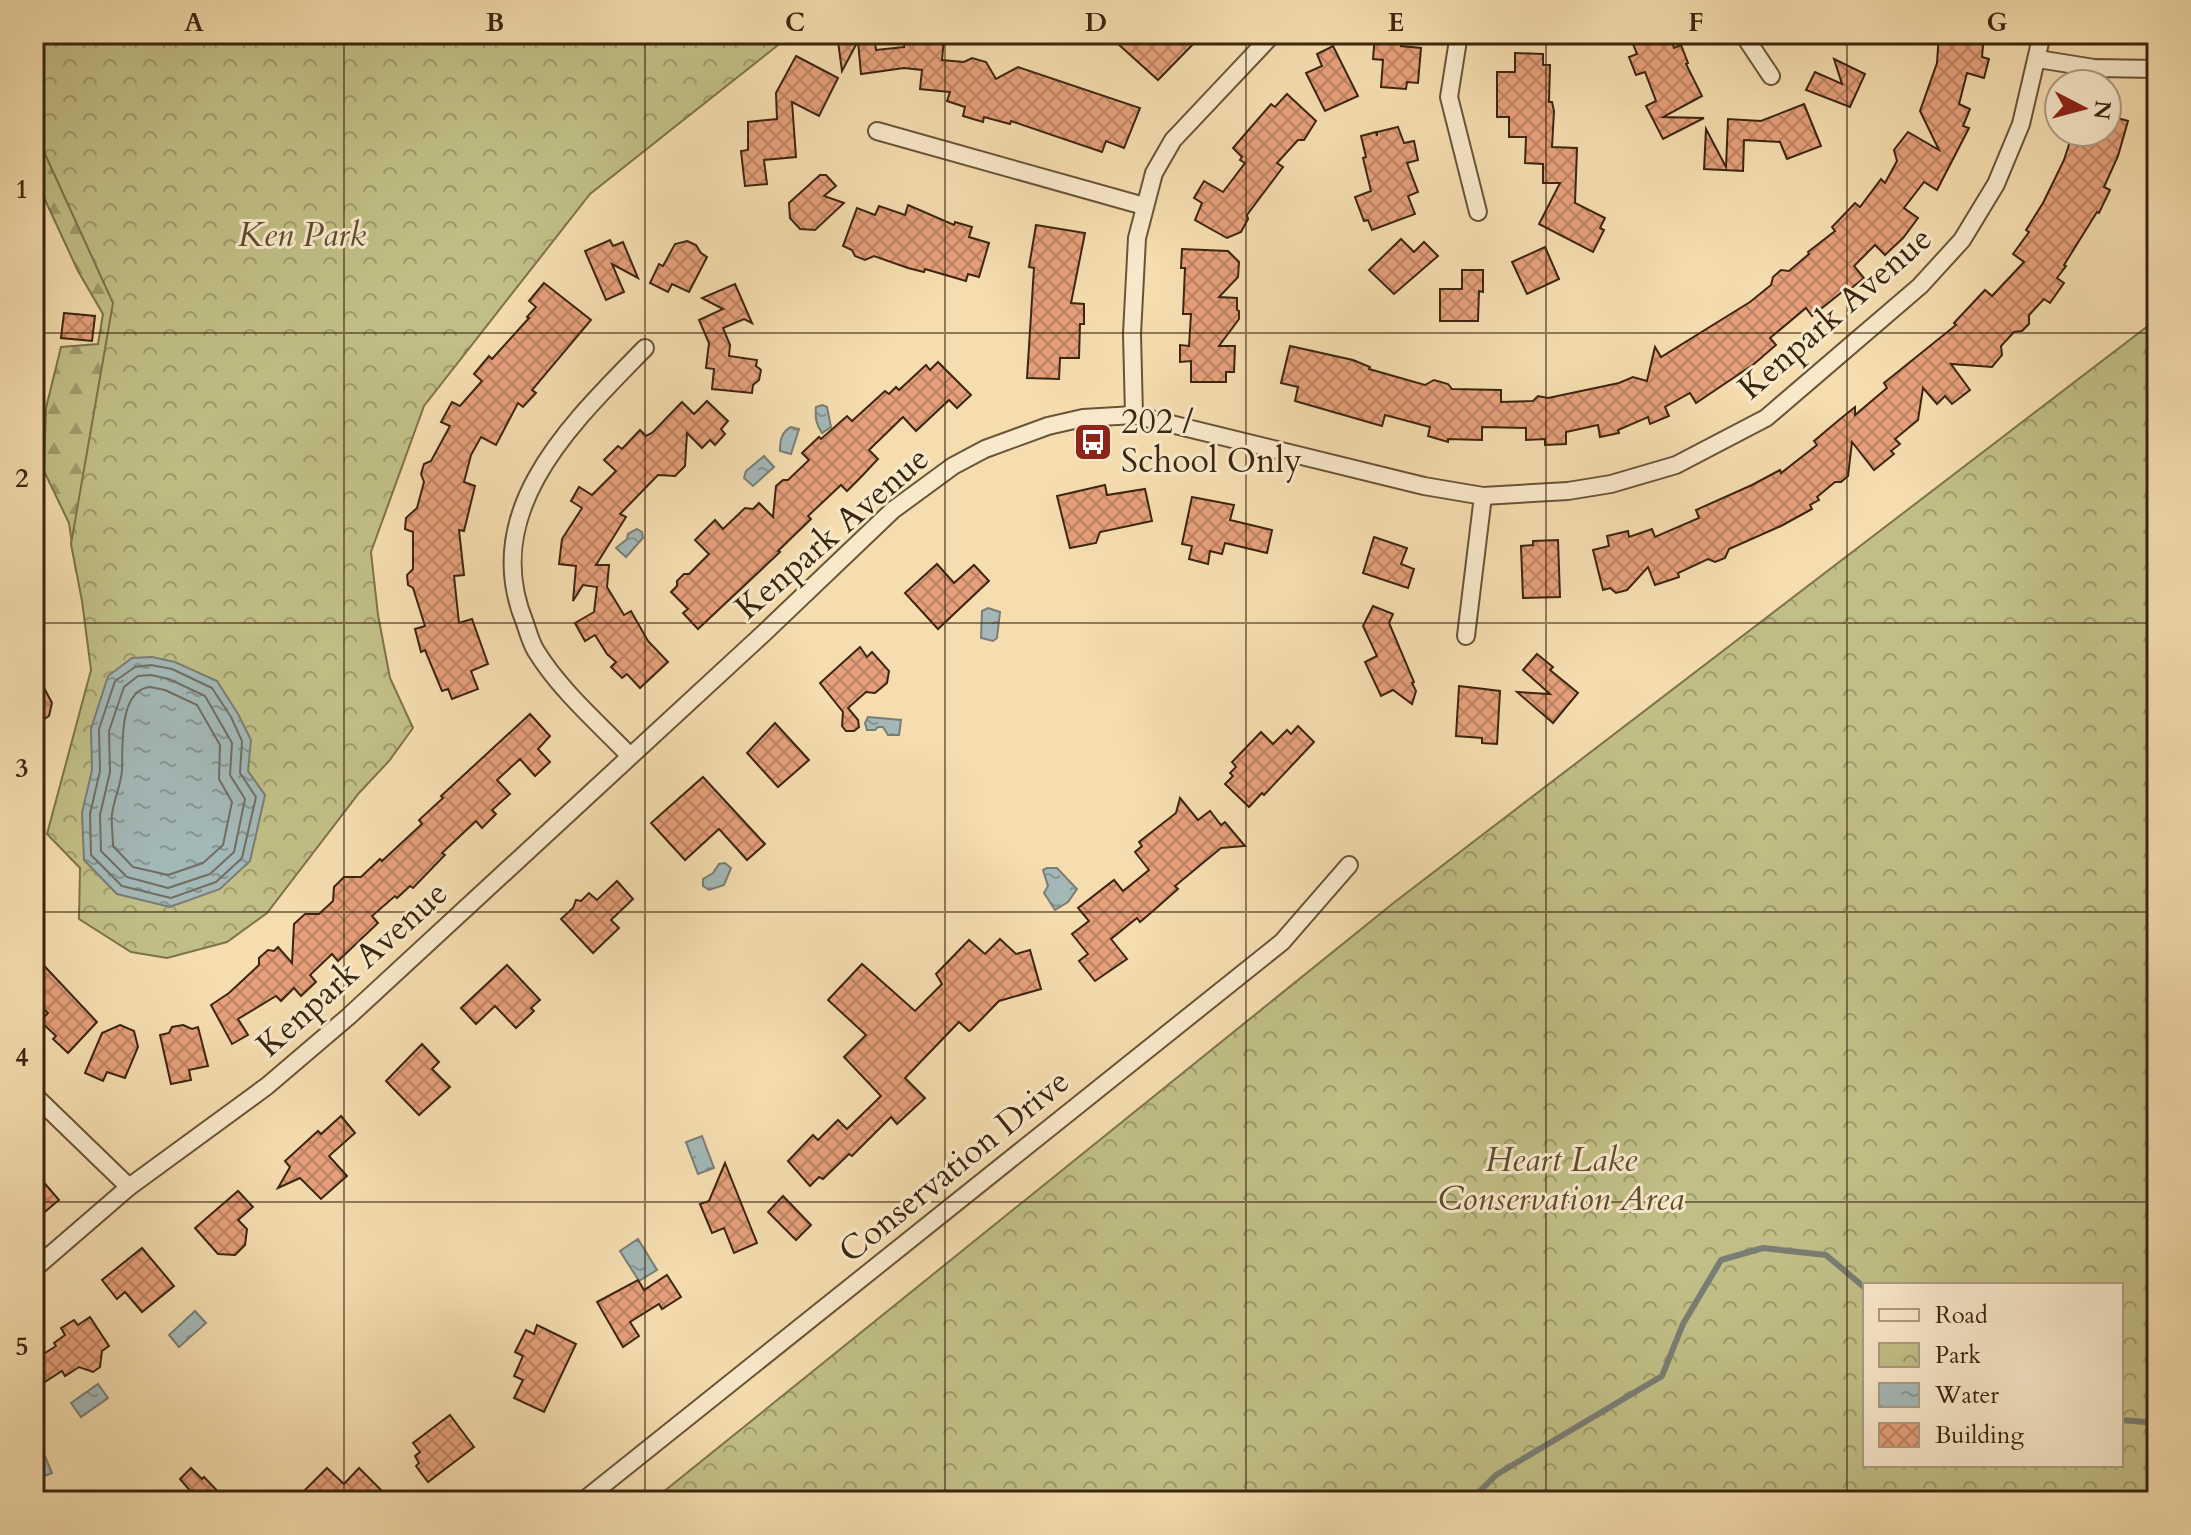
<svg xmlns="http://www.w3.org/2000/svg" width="2191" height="1535" font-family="Cardo,serif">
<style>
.forest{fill:url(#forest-firs);stroke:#7e724b;stroke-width:2}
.park{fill:url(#park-crowns);stroke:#7e724b;stroke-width:2;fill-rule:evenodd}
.water{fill:url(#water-ripples);stroke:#7a7d74;stroke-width:2}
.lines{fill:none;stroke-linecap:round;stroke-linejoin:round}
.shore{stroke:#706e63;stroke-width:2}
.stream{stroke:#7a7d74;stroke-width:6}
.building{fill:url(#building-cross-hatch);stroke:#3c250f;stroke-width:2}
.street-casing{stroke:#6a5337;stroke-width:20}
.street{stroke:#f8e9cb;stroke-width:16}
.grid{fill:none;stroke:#3c250f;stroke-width:2;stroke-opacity:0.55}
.labels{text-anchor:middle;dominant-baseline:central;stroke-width:6;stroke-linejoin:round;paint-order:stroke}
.park-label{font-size:34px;font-style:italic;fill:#5d4c2d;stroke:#f8e9cb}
.street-label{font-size:34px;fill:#3c250f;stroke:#f8e9cb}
.poi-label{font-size:34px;fill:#3c250f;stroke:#f8e9cb;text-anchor:start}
.neatline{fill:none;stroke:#3c250f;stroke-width:3}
.grid-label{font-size:26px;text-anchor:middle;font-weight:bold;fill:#3c250f}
</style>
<defs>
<pattern id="forest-firs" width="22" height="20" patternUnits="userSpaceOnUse" patternTransform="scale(2)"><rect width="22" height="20" fill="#c1bf87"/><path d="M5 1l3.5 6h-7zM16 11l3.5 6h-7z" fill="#9e9b6d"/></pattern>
<pattern id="park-crowns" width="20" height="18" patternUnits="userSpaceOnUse" patternTransform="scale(2)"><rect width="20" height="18" fill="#c1bf87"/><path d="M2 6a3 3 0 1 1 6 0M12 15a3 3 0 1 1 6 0" fill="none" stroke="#9e9b6d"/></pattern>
<pattern id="water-ripples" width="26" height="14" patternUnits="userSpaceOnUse" patternTransform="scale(2)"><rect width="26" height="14" fill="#a3b8b7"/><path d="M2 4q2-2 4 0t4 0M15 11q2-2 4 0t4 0" fill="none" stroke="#869593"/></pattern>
<pattern id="building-cross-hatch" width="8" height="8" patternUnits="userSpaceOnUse" patternTransform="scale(2)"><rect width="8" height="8" fill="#e6a07b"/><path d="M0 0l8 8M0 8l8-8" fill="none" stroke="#bc8263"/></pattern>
</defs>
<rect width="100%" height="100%" fill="#f5ddaf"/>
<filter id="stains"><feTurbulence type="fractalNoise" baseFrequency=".0025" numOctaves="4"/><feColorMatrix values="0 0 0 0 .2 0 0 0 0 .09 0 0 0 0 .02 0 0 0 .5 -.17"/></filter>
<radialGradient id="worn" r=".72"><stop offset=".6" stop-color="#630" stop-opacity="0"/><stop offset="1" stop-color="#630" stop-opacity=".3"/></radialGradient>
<path class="forest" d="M34 89 123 189 101 582 76 571 69 523 44 471 46 408 61 347 98 344 103 314 78 271 34 176Z"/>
<g class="park">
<path d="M34 34H792L590 194 424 406 371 552 378 615 390 678 413 728 389 761 359 793 267 913 227 942 167 958 131 952 79 919 80 868 47 834 91 670 82 601 71 544 113 303 34 130Z"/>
<path d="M2157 319V1501H652L1396 901ZM1865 1285H2121V1465H1865Z"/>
</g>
<g class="water">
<path d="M822 405 827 407 831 427 822 433C816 424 815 418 816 407Z"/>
<path d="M791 427 799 429 791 454 780 451C780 441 781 432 791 427Z"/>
<path d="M764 456 774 467 753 486 744 478 746 471Z"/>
<path d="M637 529 642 532 643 538 626 557 616 548 627 539 628 534Z"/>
<path d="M988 608 1000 612 997 638 993 641 981 638 982 611Z"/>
<path d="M152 657 175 662 217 681 238 714 251 740 248 771 265 795 250 861 220 889 170 907 117 894 84 860 82 813 92 770 91 729 108 676 132 658Z"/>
<path d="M868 717 901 720 899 735H888L883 727H878L875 730H867L865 723Z"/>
<path d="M725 863 731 868 724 885 709 890 703 886V879L713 873 719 864Z"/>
<path d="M1047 868H1057L1077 889 1068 902 1055 910 1044 893 1048 886 1043 870Z"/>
<path d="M702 1136 714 1168 698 1174 686 1142Z"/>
<path d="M638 1239 657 1270 639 1281 620 1251Z"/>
<path d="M195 1311 206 1323 179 1347 169 1335Z"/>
<path d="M98 1384 108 1398 81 1417 71 1403Z"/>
<path d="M38 1440 52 1473 34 1480V1441Z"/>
</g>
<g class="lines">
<g class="shore">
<path d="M151 665 172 669 212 688 231 717 242 741 240 773 256 797 242 858 216 882 171 898 122 886 91 855 90 814 100 771 99 729 115 681 135 667Z"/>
<path d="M151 675 169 679 205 696 232 743 230 775 245 799 234 852 210 874 168 888 127 877 101 851 100 815 110 772 109 731 124 687 138 676Z"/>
<path d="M150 687 165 690 197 705 220 745 219 779 232 802 223 845 203 863 168 875 133 867 113 846C113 836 111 824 112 814 114 799 121 785 122 770 123 748 118 690 150 687Z"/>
</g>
<g class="stream">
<path d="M2121 1420 2157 1423"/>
<path d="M1470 1501 1496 1475 1662 1376 1683 1324 1721 1260 1763 1248 1826 1255 1865 1288"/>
</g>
</g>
<g class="building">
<path d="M837 34H874L876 50 904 47 905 36 944 40 942 60 964 62 972 58 986 62 996 79 1018 67 1140 108 1124 148 1106 141 1102 152 1011 121 1010 124 984 117 983 122 963 116 965 107 947 101 950 92 920 89 922 70 904 68 861 74 858 41 842 71Z"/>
<path d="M1127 34H1203L1158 80 1118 44Z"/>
<path d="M1375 34 1402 35 1401 46 1421 48 1418 83 1407 82 1406 89 1381 87 1383 60 1373 59Z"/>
<path d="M1659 34H1669L1674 48 1681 45 1688 63 1686 64 1702 96 1663 117 1704 118 1663 139 1646 106 1656 101 1645 72 1636 75 1629 57 1637 54 1633 44Z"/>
<path d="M1939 34H1984L1982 57 1989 59 1984 78 1967 73 1959 104 1970 109 1963 126 1969 128 1937 190 1924 182 1904 208 1918 218 1903 238 1885 255 1875 245 1854 266 1864 278 1849 290 1847 288 1812 316 1806 308 1770 338 1776 345 1754 364 1696 403 1690 393 1665 407 1669 416 1650 424 1648 417 1618 430 1619 433 1600 437 1598 425 1566 432V444L1545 445V439L1526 440V428L1482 427V440L1448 439V442L1428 436 1430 427 1385 415 1382 426 1295 401 1298 387 1281 383 1290 346 1353 360 1370 367 1369 369 1425 385 1434 380 1448 384 1452 389 1501 390V402L1533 401 1538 396 1548 398 1619 383 1633 377 1647 381 1655 347 1661 357 1750 302 1771 285 1773 277 1781 270 1789 271 1809 254 1808 252 1835 231 1832 227 1855 203 1860 207 1881 179 1885 183 1897 161 1894 150 1908 132 1939 150 1920 111 1937 63Z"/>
<path d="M1333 46 1358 96 1325 111 1306 73 1322 66 1317 54Z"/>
<path d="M1515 53 1543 54V65H1550L1549 102H1552L1554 111 1552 147 1577 148 1575 203 1605 218 1600 228 1604 230 1593 252 1539 224 1560 183H1543V164L1525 163 1526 137H1509V117H1497V72H1515Z"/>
<path d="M796 56 838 78 819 116 792 102 796 157 764 160 767 184 745 186 741 151 748 150V122L777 119 776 93Z"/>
<path d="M1834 59 1865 74 1850 107 1806 90 1815 72 1842 84Z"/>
<path d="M1287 94 1316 121 1304 140H1298L1277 163 1283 167 1247 215 1248 219 1241 232 1227 238 1195 220 1202 203 1194 198 1204 181 1223 192 1245 163 1240 160 1242 157 1233 148 1271 104 1275 107Z"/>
<path d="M1804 104 1821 146 1787 159 1780 142 1744 140 1743 171 1704 169 1706 129 1726 167 1728 119 1761 121Z"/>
<path d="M2107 115 2128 121 2118 156 2104 187 2110 190 2099 213 2097 212 2064 265 2066 266 2057 278 2064 283 2050 303 2044 299 2029 315V324L2022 331 2014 332 2001 346 2002 355 1992 367 1951 364 1970 390 1952 404 1945 396 1937 404 1923 388 1918 420 1895 439 1900 444 1891 451 1894 454 1874 470 1852 442 1848 476 1841 482H1835L1817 497 1819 500 1810 505 1812 509 1781 526 1729 549 1725 558 1715 562 1708 559 1678 573 1679 577 1655 585 1648 567 1627 590 1616 593 1610 588 1603 590 1593 550 1609 546 1607 536 1628 531 1629 537 1652 529 1655 537 1699 518 1696 510 1752 485 1780 470 1781 473 1817 445 1814 441 1839 420 1855 407V415L1887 388 1884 383 1956 325 1954 323 1985 290 1992 296 2024 262 2013 254 2029 232 2026 230 2043 203 2064 160 2073 132H2107Z"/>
<path d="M1398 127 1404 143 1414 141 1418 160 1407 163 1418 192 1408 196 1415 214 1372 230 1368 220 1364 221 1355 197 1371 191 1363 158 1366 157 1361 136 1376 132 1377 136V132Z"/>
<path d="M820 175H826L836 186 824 196 844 203 815 230 800 229 790 218 789 203Z"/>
<path d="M908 205 954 225 955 222 972 227 969 237 989 243 979 277 968 274 966 281 925 269 924 272 908 268 874 256 865 260 855 256 852 250 843 246 857 208 875 215 879 206 905 215Z"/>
<path d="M1036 225 1085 233 1071 303 1084 304V324H1080L1079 358H1060L1059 379 1027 378 1034 268 1029 267Z"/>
<path d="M1401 239 1414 252 1424 242 1438 256 1394 294 1369 270Z"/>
<path d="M610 240 613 246 623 242 638 278 612 264 624 292 606 300 585 251Z"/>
<path d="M687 241 696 245 701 253 707 257 689 292 672 284 668 292 650 283 659 264 663 266 675 244Z"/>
<path d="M1545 247 1559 279 1527 294 1512 262Z"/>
<path d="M1182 249 1228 251 1239 262 1238 277 1219 297 1237 298V310L1239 311V319L1219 346H1235L1234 372H1226V382H1191V361L1180 362V345L1189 346 1191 314H1183L1185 268H1181Z"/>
<path d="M1462 270H1483V292L1479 291 1478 321H1440V289H1462Z"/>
<path d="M544 283 591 320 532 390 536 393 523 407 518 403 496 445 481 437 471 455 464 482 475 486 464 531 459 530 464 575 454 576 459 623 472 619 488 664 471 671 478 689 452 699 448 689 442 691 425 650 421 652 415 629 425 626 413 588 408 585 407 575 413 569V532L405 529 406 518 417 508 424 482 421 474 424 464 431 461 450 426 441 422 452 402 460 406 482 381 474 374 489 356 492 359 529 318 527 317 536 307 529 301Z"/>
<path d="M735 284 752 323 744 319 723 328 730 345 729 356 757 360 756 366 761 370 759 380 753 385 752 393 712 389 714 369 706 368 709 343 699 320 723 309 702 298Z"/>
<path d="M64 313 95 316 92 341 61 338Z"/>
<path d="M938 362 971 395 957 408 949 400 916 431 903 417 869 450 878 459 861 477 847 491 841 485 808 516 811 519 778 551 780 552 698 629 683 613 688 609 671 592 677 586V581L684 574H689L709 554 695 540 715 520 723 529 745 508 753 509 759 503 773 517 776 486 783 480H788L809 460 802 453 819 437 821 439 847 416 852 421 885 391 889 394 896 387 899 390 926 365 930 370Z"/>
<path d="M707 401 728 421 721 429 725 434 715 445 710 440 702 448 687 433 685 466 675 476 658 475 620 514 626 517 596 565H609L607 587 624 615 631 611 648 641 668 662 640 688 627 674 622 678 611 667 616 662 607 654 595 635 585 641 575 623 594 612 597 587 583 585 573 601 576 566 559 564 562 539 582 508 571 501 579 487 592 495 616 471 604 460 618 446 622 449 640 430 646 436 652 433 682 402 694 414Z"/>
<path d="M1105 485 1107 495 1145 489 1152 521 1100 532 1096 543 1070 548 1057 496Z"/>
<path d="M1192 497 1234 505 1230 520 1272 530 1267 553 1225 543 1222 554 1210 551 1208 564 1189 559 1192 546 1182 544Z"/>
<path d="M1374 537 1407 548 1401 564 1414 569 1408 588 1363 573Z"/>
<path d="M1558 540 1560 597 1523 598 1521 546 1533 545V541Z"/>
<path d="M937 564 954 583 974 565 989 581 938 629 905 593Z"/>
<path d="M1373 606 1393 614 1389 623 1414 682 1412 683 1416 691 1412 704 1393 690 1381 696 1365 662 1377 656 1363 626Z"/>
<path d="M860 647 867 657 872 652 889 671 887 683 875 693 866 692 848 708 858 720 859 727 854 731H846L842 726 843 712 820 683Z"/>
<path d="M1537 654 1553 667 1550 670 1578 693 1553 723 1517 692 1550 694 1523 670Z"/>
<path d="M34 669 52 703 49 716 34 726Z"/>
<path d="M1459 686 1500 691 1497 744 1482 743V738L1456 736Z"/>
<path d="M530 714 550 736 538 749 550 762 535 776 520 759 497 780 510 794 492 810 496 814 482 828 476 821 442 853 445 855 413 888 410 886 397 898 395 896 372 916 378 923 338 961 332 954 310 975 316 982 301 996 294 988 281 1001 276 996 238 1019 248 1035 232 1044 211 1005 229 993 259 965V958L268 950 274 951 278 947 292 963 294 924 305 914H319L333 901 334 887 344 877H361L380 859 382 861 422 824 419 820 443 798 441 796Z"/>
<path d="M775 723 809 760 778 787 747 753Z"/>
<path d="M1298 726 1314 742 1264 795 1262 793 1249 807 1225 784 1233 776 1230 773 1236 767 1232 762 1261 732 1273 744 1287 730 1291 734Z"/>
<path d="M703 777 765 844 747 860 719 829 685 860 651 823Z"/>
<path d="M1180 798 1198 820 1210 811 1221 825 1225 822 1245 846 1221 848 1175 886 1178 889 1153 911 1140 922 1137 918 1111 939 1127 959 1095 981 1079 961 1088 954 1072 934 1089 921 1078 908 1114 880 1123 891 1149 870 1135 852 1142 846 1139 842 1176 813Z"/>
<path d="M617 881 633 899 611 920 619 928 593 953 561 919 573 908 576 900 581 901 589 893 597 900Z"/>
<path d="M1000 939 1016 954 1030 950 1041 989 999 1001 971 1030 969 1031 959 1022 905 1078 925 1098 897 1124 891 1117 852 1156 849 1154 823 1179 819 1177 810 1186 788 1161 813 1135 818 1140 838 1120 847 1129 881 1096 844 1057 866 1035 828 1000 862 964 915 1011 942 984 936 974 969 940 985 954Z"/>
<path d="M34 955 97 1022 68 1053 53 1039 56 1036 40 1021 48 1013 34 1000Z"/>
<path d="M507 965 540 1000 531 1008 534 1011 516 1028 495 1006 476 1024 461 1008Z"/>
<path d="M120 1025 134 1031 138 1047 125 1078 107 1072 103 1081 85 1073 102 1033Z"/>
<path d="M183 1025 192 1029 198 1027 208 1066 189 1070 191 1080 171 1084 160 1035 169 1033 172 1027Z"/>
<path d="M422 1044 439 1062 432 1069 450 1087 419 1115 386 1081Z"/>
<path d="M341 1116 355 1133 329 1156 347 1176 321 1199 300 1178 278 1188 290 1167 285 1161 318 1131 321 1134Z"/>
<path d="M725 1163 757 1243 734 1253 724 1228 712 1233 700 1204 709 1201Z"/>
<path d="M34 1171 59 1200 34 1221Z"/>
<path d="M238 1191 253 1207 238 1220 247 1229 245 1245 235 1255 218 1254 195 1228Z"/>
<path d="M783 1196 811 1225 796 1240 768 1212Z"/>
<path d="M142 1248 174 1286 142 1312 125 1292 117 1299 102 1280Z"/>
<path d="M667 1275 681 1297 662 1309 659 1304 630 1322 639 1336 623 1347 597 1302 638 1280 644 1290Z"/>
<path d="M90 1317 109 1346 102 1351 100 1367 93 1372 79 1367 65 1376 62 1371 34 1389V1360L56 1346 54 1343 65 1335 61 1328 74 1320 78 1325Z"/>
<path d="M537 1325 576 1344 544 1412 514 1398 523 1380 514 1376 523 1356 515 1352 526 1330 534 1334Z"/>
<path d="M450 1415 474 1447 428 1482 416 1466 419 1463 415 1456 420 1452 413 1443Z"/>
<path d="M191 1468 202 1479 204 1477 227 1501H199L180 1479Z"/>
<path d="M327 1468 344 1484 359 1468 392 1501H294Z"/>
</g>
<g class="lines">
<defs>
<g id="street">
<path d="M1459 34 1449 97 1478 212"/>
<path d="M1743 34 1771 76"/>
<path d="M2038 59 2094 68 2157 69"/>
<path d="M877 131 1144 206"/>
<path d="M1134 415 1132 334 1137 238 1154 173 1173 140 1273 34"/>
<path d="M1466 636 1483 496"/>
<path d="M629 755C598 723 560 690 536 651 531 643 528 632 525 623 478 510 573 422 645 348"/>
<path d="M34 1095 129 1187"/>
<path d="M34 1269 129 1187 267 1086 348 1017 764 633 893 510 953 466 985 449 1048 426 1083 418 1134 415 1424 486 1483 496 1568 491 1611 484 1676 465 1766 418 1920 286 1962 240 1996 184 2021 124 2042 34"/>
<path d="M583 1501 1282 942 1349 865"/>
</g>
</defs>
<use href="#street" class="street-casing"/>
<use href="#street" class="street"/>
</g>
<path class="grid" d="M344 34V1501M645 34V1501M945 34V1501M1246 34V1501M1546 34V1501M1847 34V1501M34 333H2157M34 623H2157M34 912H2157M34 1202H2157"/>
<defs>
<symbol id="bus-square" viewBox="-11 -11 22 22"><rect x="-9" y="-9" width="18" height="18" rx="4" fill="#8f2418" stroke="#f8e9cb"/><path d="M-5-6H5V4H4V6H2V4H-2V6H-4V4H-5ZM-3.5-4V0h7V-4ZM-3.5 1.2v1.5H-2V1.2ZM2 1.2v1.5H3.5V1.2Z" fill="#fff"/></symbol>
</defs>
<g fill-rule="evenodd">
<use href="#bus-square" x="1071" y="420" width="44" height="44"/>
</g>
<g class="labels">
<g class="park-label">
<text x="302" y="235">Ken Park</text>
<text x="1561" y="1160">Heart Lake<tspan x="1561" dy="39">Conservation Area</tspan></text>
</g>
<g class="street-label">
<text transform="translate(1835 313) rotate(-41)">Kenpark Avenue</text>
<text transform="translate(832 533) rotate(-41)">Kenpark Avenue</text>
<text transform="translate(352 969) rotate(-42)">Kenpark Avenue</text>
<text transform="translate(954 1166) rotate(-39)">Conservation Drive</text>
</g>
<g class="poi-label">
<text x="1121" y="422">202 /<tspan x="1121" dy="39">School Only</tspan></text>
</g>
</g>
<rect width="2191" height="1535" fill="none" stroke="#f5ddaf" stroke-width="88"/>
<rect x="1863" y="1283" width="260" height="184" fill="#f8e9cb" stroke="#ad9b80" stroke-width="2"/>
<rect x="1879" y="1309" width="40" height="12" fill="#f8e9cb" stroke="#ad9b80" stroke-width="2"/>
<text x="1935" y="1323" font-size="24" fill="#3c250f">Road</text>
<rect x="1879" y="1343" width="40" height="24" fill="url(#park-crowns)" stroke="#ad9b80" stroke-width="2"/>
<text x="1935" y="1363" font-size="24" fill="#3c250f">Park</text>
<rect x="1879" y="1383" width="40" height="24" fill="url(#water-ripples)" stroke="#ad9b80" stroke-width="2"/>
<text x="1935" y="1403" font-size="24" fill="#3c250f">Water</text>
<rect x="1879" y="1423" width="40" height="24" fill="url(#building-cross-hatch)" stroke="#ad9b80" stroke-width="2"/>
<text x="1935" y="1443" font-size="24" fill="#3c250f">Building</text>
<g transform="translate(2083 108) rotate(96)"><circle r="38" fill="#f8e9cb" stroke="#ad9b80" stroke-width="2"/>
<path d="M0-6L14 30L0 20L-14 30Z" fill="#8f2418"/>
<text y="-12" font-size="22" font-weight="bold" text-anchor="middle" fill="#3c250f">N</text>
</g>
<rect x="44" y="44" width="2103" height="1447" class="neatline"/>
<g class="grid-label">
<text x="194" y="31">A</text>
<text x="495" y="31">B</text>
<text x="795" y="31">C</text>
<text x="1096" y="31">D</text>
<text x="1396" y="31">E</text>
<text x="1696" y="31">F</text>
<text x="1997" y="31">G</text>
<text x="22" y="198">1</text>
<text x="22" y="487">2</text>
<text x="22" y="777">3</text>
<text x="22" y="1066">4</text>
<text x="22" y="1355">5</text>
</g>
<rect width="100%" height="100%" filter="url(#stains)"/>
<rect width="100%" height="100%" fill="url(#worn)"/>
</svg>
